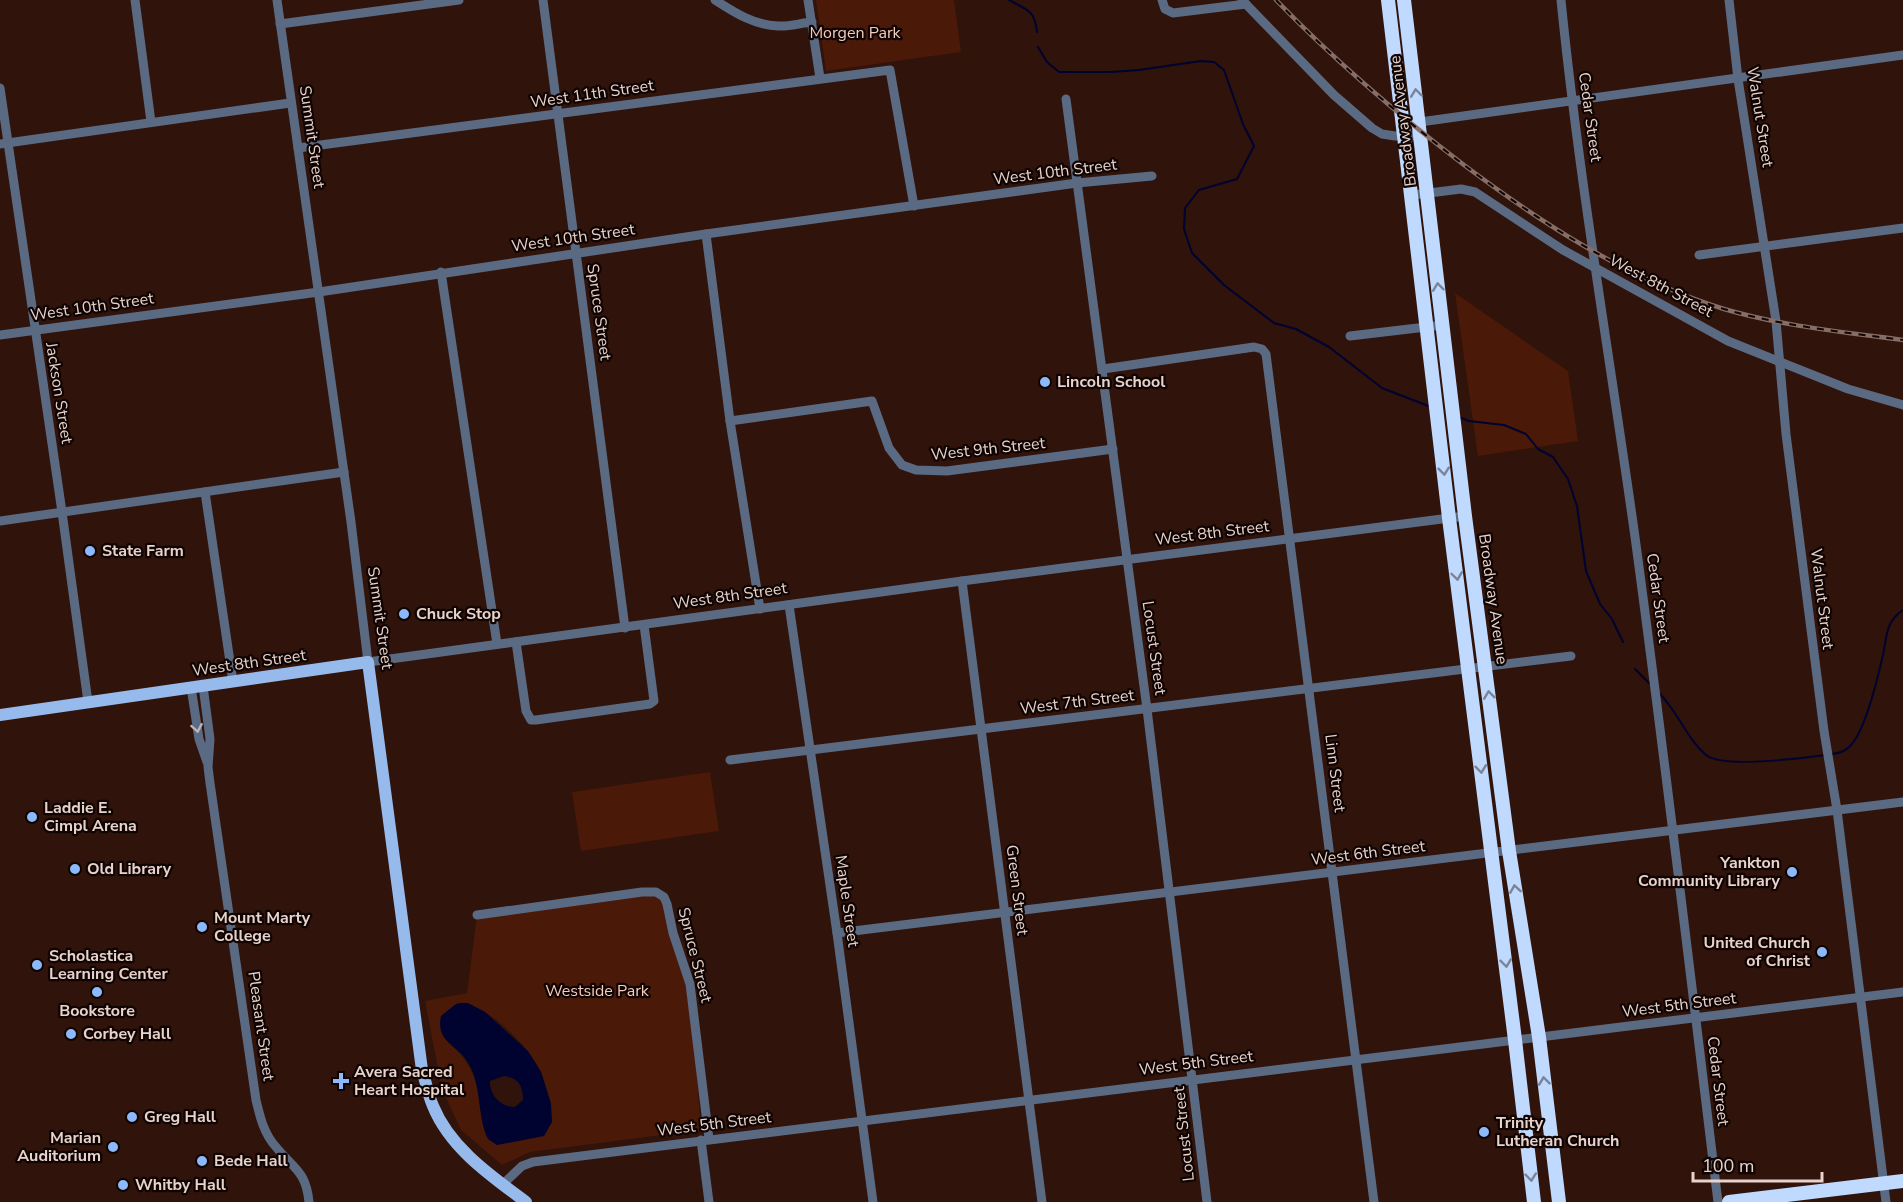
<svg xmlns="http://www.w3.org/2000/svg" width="1903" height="1202" font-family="'Nunito Sans',sans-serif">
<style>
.green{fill:#4a1908;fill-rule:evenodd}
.water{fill:#000230;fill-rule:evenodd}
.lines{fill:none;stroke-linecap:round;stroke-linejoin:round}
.stream{stroke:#000230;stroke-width:2}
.minor{stroke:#5a6a83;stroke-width:9}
.major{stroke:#97baed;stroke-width:12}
.highway{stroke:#c0d9fe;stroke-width:14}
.rail-casing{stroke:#866d66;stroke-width:4.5}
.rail{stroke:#0f0402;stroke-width:2;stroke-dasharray:7;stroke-linecap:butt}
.oneway{stroke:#798499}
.oneway2{stroke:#bdb3b6}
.poi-dot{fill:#8cb9fc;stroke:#0f0402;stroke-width:2}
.labels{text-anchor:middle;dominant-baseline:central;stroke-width:4.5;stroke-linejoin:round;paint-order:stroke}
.park-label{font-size:16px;fill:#f6ccbf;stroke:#0f0402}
.street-label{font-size:16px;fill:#e7d2cc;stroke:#0f0402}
.poi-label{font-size:16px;font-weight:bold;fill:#e7d2cc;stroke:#0f0402;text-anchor:start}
</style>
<rect width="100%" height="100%" fill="#30130a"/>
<g class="green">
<path d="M816 0H954L961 52 826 71Z"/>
<path d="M1455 293 1568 371 1578 441 1478 456Z"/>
<path d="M710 772 719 831 581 851 572 792Z"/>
<path d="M656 892 667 904 690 984 701 1130 530 1152 502 1165 461 1130 442 1089 425 1001 467 993 477 915ZM460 1003C490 1006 528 1046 541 1072 545 1082 548 1093 551 1104L485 1133C477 1088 480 1068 443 1037L456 1004Z"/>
</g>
<path class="water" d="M461 1003H468L485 1012 528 1051 541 1072 551 1104 552 1122 544 1136 497 1145 488 1139C477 1116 482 1089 470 1066 460 1045 435 1043 441 1016L456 1004ZM504 1076C519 1078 523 1086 523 1100L515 1107C501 1107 489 1095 490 1081Z"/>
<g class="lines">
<g class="stream">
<path d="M1009 0C1027 10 1035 10 1037 32"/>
<path d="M1038 47 1047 62 1059 72H1111L1139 70 1201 61 1214 62 1224 70 1243 124 1254 146 1237 179 1199 190 1185 208 1184 229 1192 253 1224 285 1274 323 1296 329 1329 347 1382 388 1431 407"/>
<path d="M1459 417 1469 421 1504 425 1526 434 1538 449 1553 457 1568 479 1577 506 1586 571 1600 604 1612 619 1623 642"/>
<path d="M1635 669 1650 684"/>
<path d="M1658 692C1678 711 1686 738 1706 755 1723 769 1803 758 1826 755"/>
<path d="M1832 754C1841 753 1846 751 1852 744 1866 727 1878 677 1883 655 1887 637 1885 622 1903 610"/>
</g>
<g class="minor">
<path d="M135 0 151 122"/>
<path d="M277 0 351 522 368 662 962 581 1465 516"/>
<path d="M543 0 625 628"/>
<path d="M715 0C735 13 754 25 778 26 789 27 800 23 812 22"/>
<path d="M808 0 820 78"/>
<path d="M1162 0 1165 9 1173 13 1246 4"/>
<path d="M1242 0 1334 95 1372 128 1382 134 1395 136H1421"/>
<path d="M1561 0C1579 180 1610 358 1635 537 1665 758 1691 980 1718 1202"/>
<path d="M1729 0 1738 79 1776 321 1786 434 1824 731 1837 810 1886 1202"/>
<path d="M280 24 459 0"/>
<path d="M0 88 62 512 88 702"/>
<path d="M1066 99 1147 709 1207 1202"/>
<path d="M1420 122 1903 55"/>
<path d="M0 144 290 103"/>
<path d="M298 148 890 70 914 206"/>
<path d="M1413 195 1461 189 1475 192 1563 250 1728 341 1848 389 1903 405"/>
<path d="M706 234 730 421 760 609"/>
<path d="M1699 255 1903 228"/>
<path d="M441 272 497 644"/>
<path d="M0 335 319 292 706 234 1077 183 1152 176"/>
<path d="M1350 336 1443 325"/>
<path d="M1103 369 1254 347 1262 349 1266 354 1374 1202"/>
<path d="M730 421 872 401 889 448 902 465 916 470 947 471 1113 449"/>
<path d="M205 492 233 682"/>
<path d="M0 521 344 472"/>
<path d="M962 581 1042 1202"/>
<path d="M789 605 837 933 873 1202"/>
<path d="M516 642 526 711 531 720H536L650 704 654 701 644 625"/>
<path d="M203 686 210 739 208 767 210 783 256 1100C260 1117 264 1134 276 1147 294 1169 306 1171 309 1202"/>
<path d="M191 687 199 739 207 762"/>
<path d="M730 760 1571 656"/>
<path d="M477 915 642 892H656L664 897 667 904 673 933 690 984 709 1139"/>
<path d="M837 933 1903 802"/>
<path d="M701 1140 709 1202"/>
<path d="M502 1185 522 1166 533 1162 1903 992"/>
</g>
<path class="major" d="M0 715 368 662 422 1070C426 1082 428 1095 433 1106 450 1148 491 1176 526 1202"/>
<g class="highway">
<path d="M1388 0 1449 518 1515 1040 1534 1202"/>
<path d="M1404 0 1465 516 1509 851 1539 1037 1559 1202"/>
<path d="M1729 1202 1903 1181"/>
</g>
<defs>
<path id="rail" d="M1276 0C1334 60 1397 114 1464 165 1544 225 1628 279 1724 309 1782 326 1843 332 1903 340"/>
</defs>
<use href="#rail" class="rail-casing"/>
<use href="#rail" class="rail"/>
</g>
<defs><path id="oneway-chevron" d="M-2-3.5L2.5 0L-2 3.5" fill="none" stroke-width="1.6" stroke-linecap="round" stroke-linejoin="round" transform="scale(1.5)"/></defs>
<g class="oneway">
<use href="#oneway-chevron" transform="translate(1416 93) rotate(-97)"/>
<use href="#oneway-chevron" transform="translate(1438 287) rotate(-97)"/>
<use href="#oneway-chevron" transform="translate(1444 471) rotate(84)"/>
<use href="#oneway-chevron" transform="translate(1457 576) rotate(82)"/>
<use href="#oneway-chevron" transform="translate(1489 695) rotate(-97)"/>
<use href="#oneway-chevron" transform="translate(1481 769) rotate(83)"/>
<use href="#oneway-chevron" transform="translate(1515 889) rotate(-99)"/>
<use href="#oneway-chevron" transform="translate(1506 963) rotate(83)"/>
<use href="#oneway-chevron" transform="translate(1544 1081) rotate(-97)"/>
<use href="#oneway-chevron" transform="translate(1531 1177) rotate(84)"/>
</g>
<use class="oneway2" href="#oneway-chevron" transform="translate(197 728) rotate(80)"/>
<g class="poi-dot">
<circle cx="1045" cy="382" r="6"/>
<circle cx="90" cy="551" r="6"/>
<circle cx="404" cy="614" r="6"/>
<circle cx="32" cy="817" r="6"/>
<circle cx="75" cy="869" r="6"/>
<circle cx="1792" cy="872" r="6"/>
<circle cx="202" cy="927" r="6"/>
<circle cx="1822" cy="952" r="6"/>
<circle cx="37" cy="965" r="6"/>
<circle cx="97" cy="992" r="6"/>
<circle cx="71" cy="1034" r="6"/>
<path d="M338 1072h6v6h6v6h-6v6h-6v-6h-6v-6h6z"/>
<circle cx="132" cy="1117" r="6"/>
<circle cx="1484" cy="1132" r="6"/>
<circle cx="113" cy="1147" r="6"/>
<circle cx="202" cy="1161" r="6"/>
<circle cx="123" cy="1185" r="6"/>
</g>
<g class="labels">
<g class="park-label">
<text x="855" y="33">Morgen Park</text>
<text x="597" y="991">Westside Park</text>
</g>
<g class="street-label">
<text transform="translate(592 94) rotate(-8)">West 11th Street</text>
<text transform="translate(1590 117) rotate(82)">Cedar Street</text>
<text transform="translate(1760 117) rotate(81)">Walnut Street</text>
<text transform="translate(1403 121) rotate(-97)">Broadway Avenue</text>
<text transform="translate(312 137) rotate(82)">Summit Street</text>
<text transform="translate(1055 172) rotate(-7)">West 10th Street</text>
<text transform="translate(573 238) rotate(-8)">West 10th Street</text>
<text transform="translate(1661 286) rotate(28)">West 8th Street</text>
<text transform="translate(92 307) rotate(-8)">West 10th Street</text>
<text transform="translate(599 312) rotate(82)">Spruce Street</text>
<text transform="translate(59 393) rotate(81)">Jackson Street</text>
<text transform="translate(988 449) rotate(-6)">West 9th Street</text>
<text transform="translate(1212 533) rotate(-7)">West 8th Street</text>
<text transform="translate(730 596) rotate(-8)">West 8th Street</text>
<text transform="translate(1658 598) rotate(82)">Cedar Street</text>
<text transform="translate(1493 599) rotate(82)">Broadway Avenue</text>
<text transform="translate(1822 599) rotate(83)">Walnut Street</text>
<text transform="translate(380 618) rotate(82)">Summit Street</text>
<text transform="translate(1154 648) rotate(82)">Locust Street</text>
<text transform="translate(249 663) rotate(-8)">West 8th Street</text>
<text transform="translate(1077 702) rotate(-7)">West 7th Street</text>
<text transform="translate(1335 773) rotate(83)">Linn Street</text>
<text transform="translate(1368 853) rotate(-7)">West 6th Street</text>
<text transform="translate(1017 890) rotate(83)">Green Street</text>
<text transform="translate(847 901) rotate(82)">Maple Street</text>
<text transform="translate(695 955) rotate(76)">Spruce Street</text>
<text transform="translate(1679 1005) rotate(-7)">West 5th Street</text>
<text transform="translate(261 1026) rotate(82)">Pleasant Street</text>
<text transform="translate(1196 1063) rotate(-7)">West 5th Street</text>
<text transform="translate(1718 1081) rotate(83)">Cedar Street</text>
<text transform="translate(714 1124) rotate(-7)">West 5th Street</text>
<text transform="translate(1184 1134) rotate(-96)">Locust Street</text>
</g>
<g class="poi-label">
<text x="1057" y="382">Lincoln School</text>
<text x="102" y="551">State Farm</text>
<text x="416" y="614">Chuck Stop</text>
<text x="44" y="808">Laddie E.<tspan x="44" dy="18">Cimpl Arena</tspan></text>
<text x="1780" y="863" text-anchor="end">Yankton<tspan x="1780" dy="18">Community Library</tspan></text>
<text x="87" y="869">Old Library</text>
<text x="214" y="918">Mount Marty<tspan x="214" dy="18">College</tspan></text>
<text x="1810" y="943" text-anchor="end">United Church<tspan x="1810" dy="18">of Christ</tspan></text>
<text x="49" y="956">Scholastica<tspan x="49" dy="18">Learning Center</tspan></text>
<text x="97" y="1011" text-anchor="middle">Bookstore</text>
<text x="83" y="1034">Corbey Hall</text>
<text x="354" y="1072">Avera Sacred<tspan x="354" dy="18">Heart Hospital</tspan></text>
<text x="144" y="1117">Greg Hall</text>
<text x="1496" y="1123">Trinity<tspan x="1496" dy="18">Lutheran Church</tspan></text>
<text x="101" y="1138" text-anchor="end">Marian<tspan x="101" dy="18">Auditorium</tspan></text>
<text x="214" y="1161">Bede Hall</text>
<text x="135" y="1185">Whitby Hall</text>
</g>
</g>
<path d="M1693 1172v9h129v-9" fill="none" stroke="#e7d2cc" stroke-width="3"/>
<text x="1702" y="1172" font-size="18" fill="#e7d2cc" stroke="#0f0402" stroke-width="4.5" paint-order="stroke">100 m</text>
</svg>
